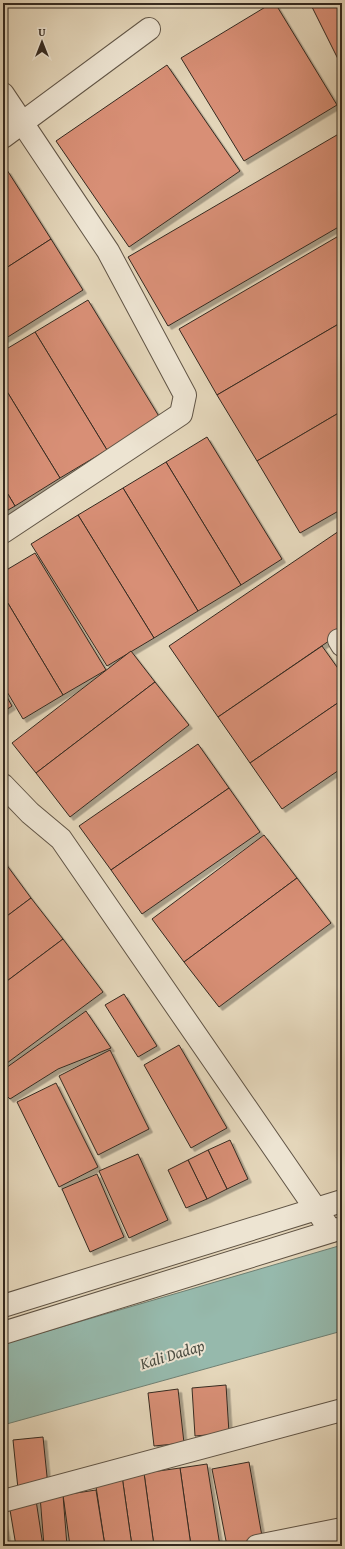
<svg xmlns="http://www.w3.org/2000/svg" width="345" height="1549" font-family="'Gentium Book Plus',serif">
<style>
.water{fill:#96b9ac;stroke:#6f8074}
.building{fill:#d88f76;stroke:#352a20;filter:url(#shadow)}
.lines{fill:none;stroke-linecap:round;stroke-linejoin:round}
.minor-casing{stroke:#615546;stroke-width:24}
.minor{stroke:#ede4d2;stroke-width:22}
.labels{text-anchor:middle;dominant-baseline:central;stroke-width:4;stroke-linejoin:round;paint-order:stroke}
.water-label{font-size:16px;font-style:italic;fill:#4d4e43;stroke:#ede4d2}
</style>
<defs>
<filter id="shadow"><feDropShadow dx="3.5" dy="3.5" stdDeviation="0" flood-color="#0004"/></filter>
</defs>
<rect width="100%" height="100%" fill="#e4d6ba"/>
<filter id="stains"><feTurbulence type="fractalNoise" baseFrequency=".005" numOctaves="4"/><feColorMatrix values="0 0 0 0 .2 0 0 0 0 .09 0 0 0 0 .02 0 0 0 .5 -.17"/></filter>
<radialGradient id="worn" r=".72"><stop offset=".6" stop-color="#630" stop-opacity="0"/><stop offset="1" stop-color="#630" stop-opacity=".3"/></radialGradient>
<path class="water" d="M342 1245V1331L3 1425V1344Z"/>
<g class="building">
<path d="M272 3H275L337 105 244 161 181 58Z"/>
<path d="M310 3H342V67Z"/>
<path d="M167 65 240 171 129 247 56 141Z"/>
<path d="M342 132V225L168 326 128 257Z"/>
<path d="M7 170 51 239 3 270V172Z"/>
<path d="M342 234V322L217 395 179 329Z"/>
<path d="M51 239 83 290 3 340V270Z"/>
<path d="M88 300 160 418 107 450 35 332Z"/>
<path d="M342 322V411L257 461 217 395Z"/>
<path d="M35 332 107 450 60 478 3 385V351Z"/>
<path d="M3 385 60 478 15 506 3 486Z"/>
<path d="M342 411V509L300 533 257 461Z"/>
<path d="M207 437 282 559 241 585 166 462Z"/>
<path d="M166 462 241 585 198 611 123 488Z"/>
<path d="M3 486 15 506 3 513Z"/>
<path d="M123 488 198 611 154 638 78 515Z"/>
<path d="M78 515 154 638 107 666 31 544Z"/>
<path d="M342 529V632L218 717 169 646Z"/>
<path d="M35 553 106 670 63 695 3 595V572Z"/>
<path d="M3 595 63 695 23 719 3 685Z"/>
<path d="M322 646 342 674V700L250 763 218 717Z"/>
<path d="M131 651 155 682 36 773 12 743Z"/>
<path d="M155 682 189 725 70 817 36 773Z"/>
<path d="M3 690 12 706 3 712Z"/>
<path d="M342 700V768L282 809 250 763Z"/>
<path d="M198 744 229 788 111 870 79 826Z"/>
<path d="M229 788 260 832 142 914 111 870Z"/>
<path d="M264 835 297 878 184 962 152 919Z"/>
<path d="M3 860 31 898 3 919Z"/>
<path d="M297 878 331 923 219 1007 184 962Z"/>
<path d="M31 898 63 939 3 984V919Z"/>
<path d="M63 939 103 992 3 1066V984Z"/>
<path d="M124 994 157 1046 138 1057 105 1005Z"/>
<path d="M86 1011 111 1048 58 1069 10 1099 3 1092V1070Z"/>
<path d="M179 1045 227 1128 191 1148 144 1065Z"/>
<path d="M110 1050 149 1129 98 1155 59 1076Z"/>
<path d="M56 1083 98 1167 59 1187 17 1102Z"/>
<path d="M230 1140 248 1179 227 1189 208 1150Z"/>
<path d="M208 1150 227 1189 207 1199 188 1160Z"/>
<path d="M138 1154 168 1220 129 1238 99 1171Z"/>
<path d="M188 1160 207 1199 186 1208 168 1170Z"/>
<path d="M97 1174 124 1237 90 1252 62 1189Z"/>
<path d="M226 1385 229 1433 195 1436 192 1388Z"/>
<path d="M178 1389 184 1443 154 1446 148 1393Z"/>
<path d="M43 1437 48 1486 18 1489 13 1440Z"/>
<path d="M249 1462 263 1542 241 1546H227L212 1469Z"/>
<path d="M207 1464 220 1546H191L180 1468Z"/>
<path d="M180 1468 191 1546H154L144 1473Z"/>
<path d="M144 1473 154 1546H132L122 1476Z"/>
<path d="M122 1476 132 1546H105L95 1480Z"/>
<path d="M96 1490 105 1546H70L63 1495Z"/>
<path d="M63 1495 67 1546H44L40 1496Z"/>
<path d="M36 1500 43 1546H16L9 1504Z"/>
<path d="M3 1517 7 1538H3Z"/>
<path d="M3 1538H7L9 1546H3Z"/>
</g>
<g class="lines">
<defs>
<g id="minor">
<path d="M3 94 108 251 185 395 181 414 3 532"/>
<path d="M3 137 149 29"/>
<path d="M339 640 342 645"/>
<path d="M3 785 30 813 61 839 331 1231"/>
<path d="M3 1306 342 1201"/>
<path d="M3 1333 342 1228"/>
<path d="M3 1501 342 1410"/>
<path d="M257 1546 342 1529"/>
</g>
</defs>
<use href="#minor" class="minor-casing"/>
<use href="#minor" class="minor"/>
</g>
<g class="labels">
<g class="water-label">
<text transform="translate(172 1354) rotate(-17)">Kali Dadap</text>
</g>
</g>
<rect width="345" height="1549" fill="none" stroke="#e4d6ba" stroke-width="16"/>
<rect x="4" y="4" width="337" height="1541" fill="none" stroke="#352a20" stroke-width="2"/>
<rect x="8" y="8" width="329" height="1533" fill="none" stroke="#352a20"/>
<g transform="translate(42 42)" stroke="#ede4d2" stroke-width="3" paint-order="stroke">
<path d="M0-3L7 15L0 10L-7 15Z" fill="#352a20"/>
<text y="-6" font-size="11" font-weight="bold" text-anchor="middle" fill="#352a20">U</text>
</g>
<rect width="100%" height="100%" filter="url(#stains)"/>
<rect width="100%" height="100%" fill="url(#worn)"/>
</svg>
